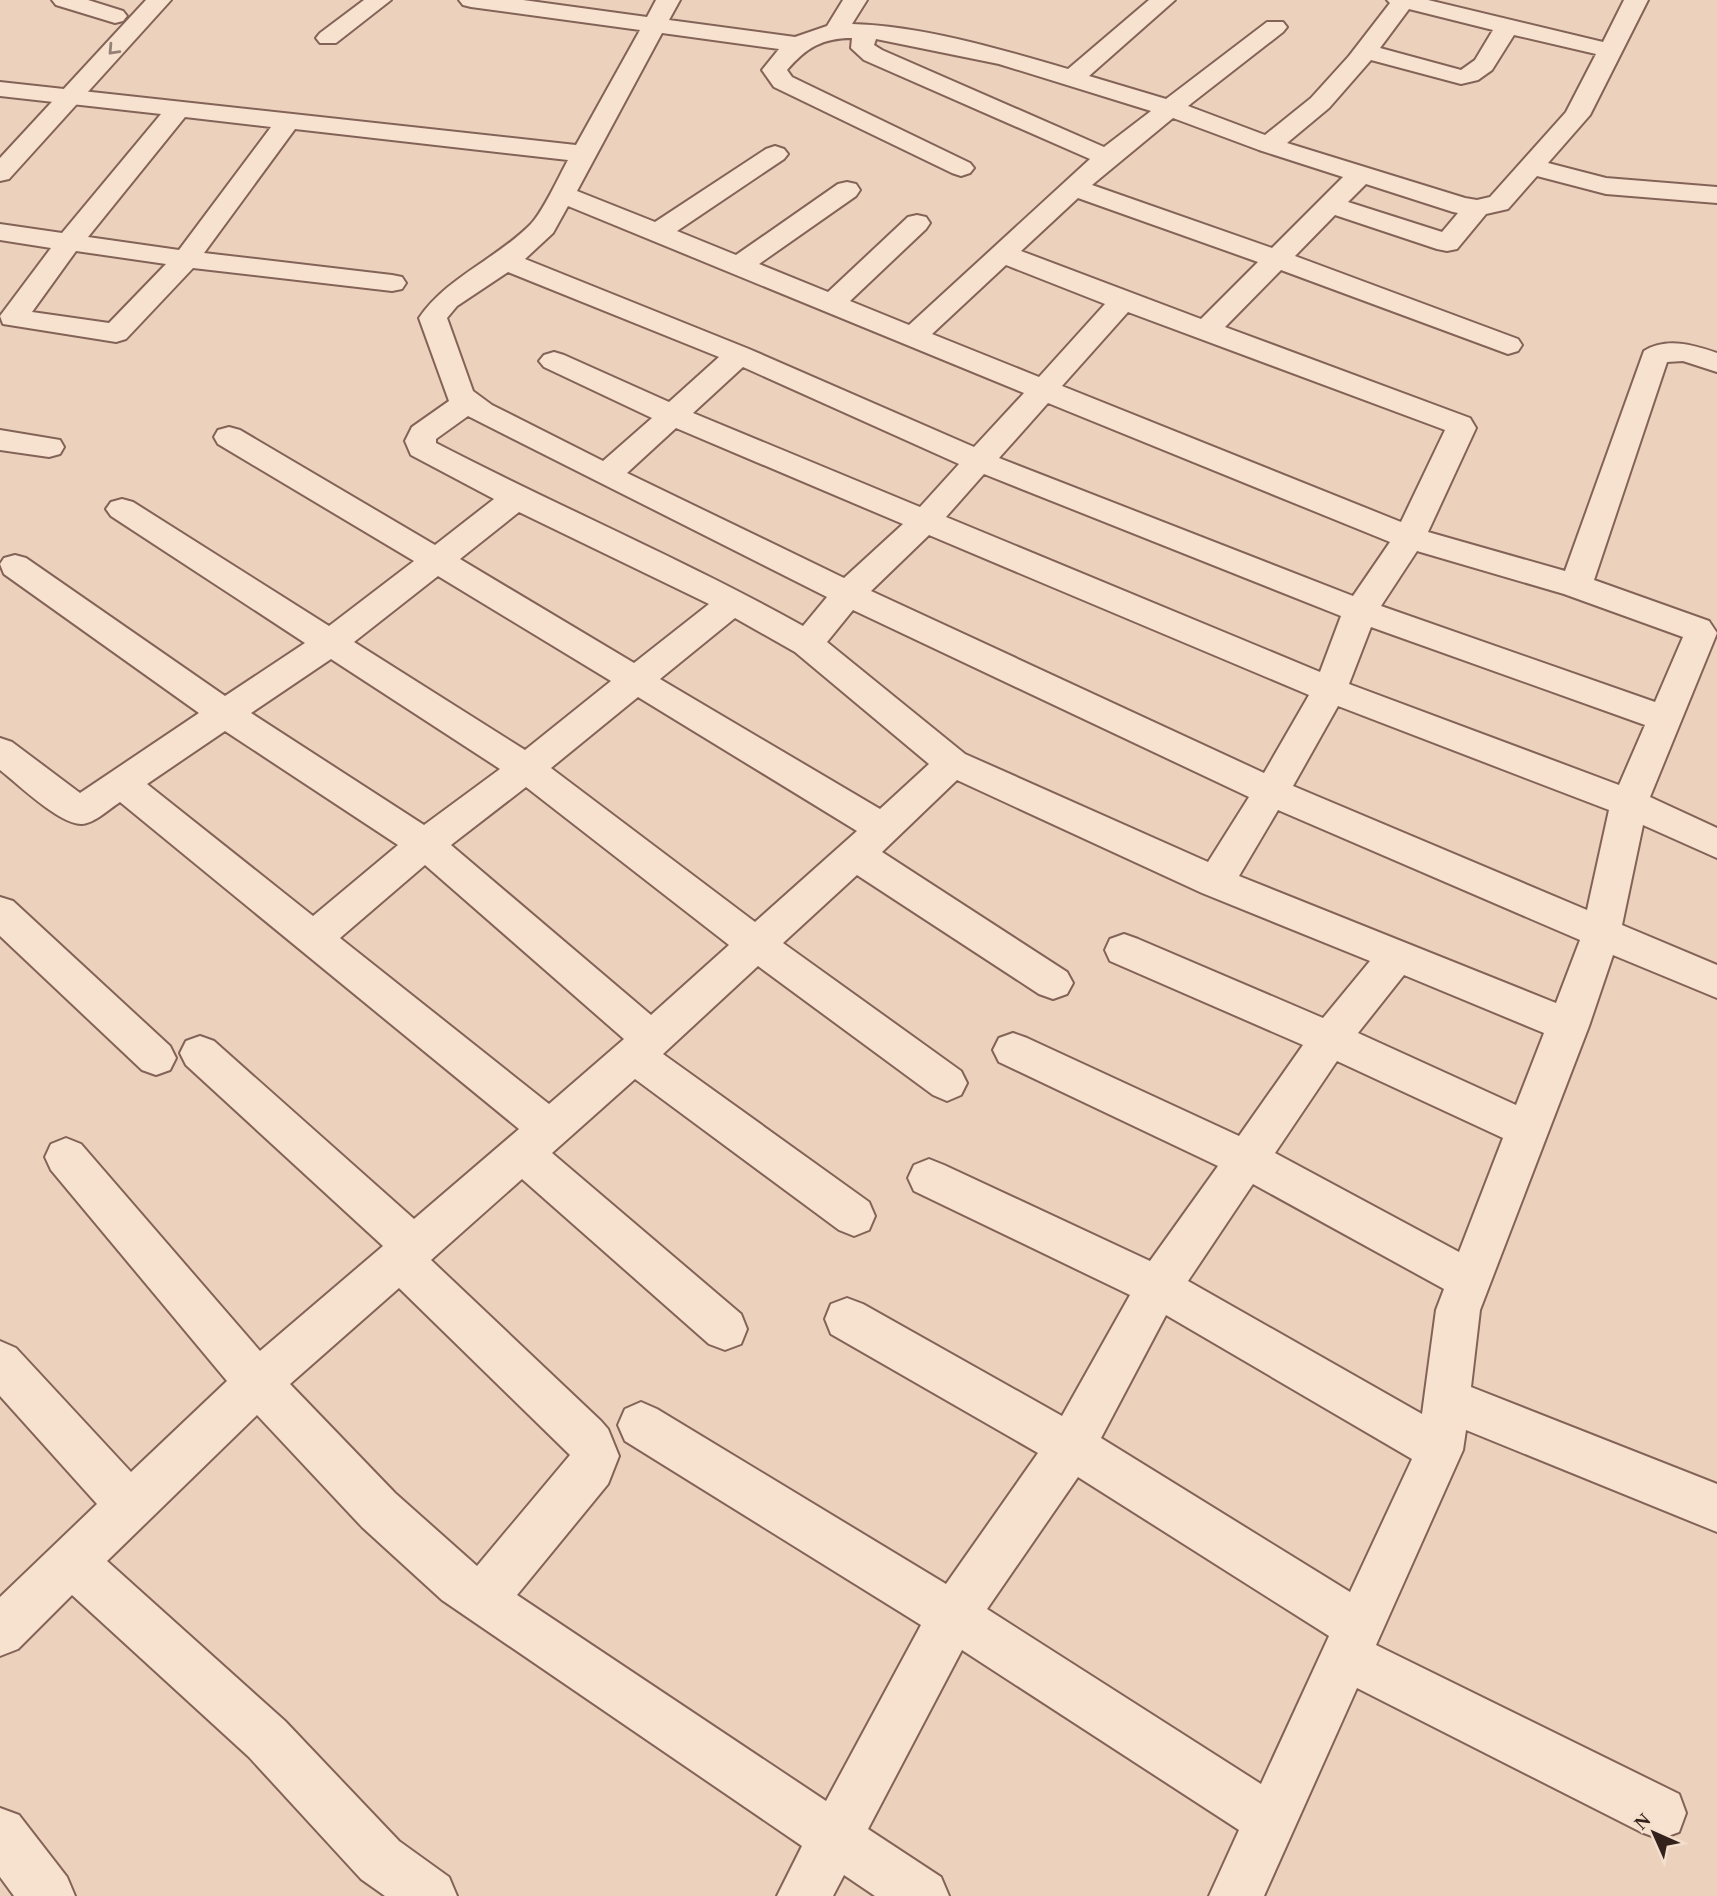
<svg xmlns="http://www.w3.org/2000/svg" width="1717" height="1896" font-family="'Times New Roman',serif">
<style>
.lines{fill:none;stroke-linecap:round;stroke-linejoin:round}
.minor-casing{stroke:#836357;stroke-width:4}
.tertiary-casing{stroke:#836357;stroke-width:4}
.minor{fill:#f7e1cf;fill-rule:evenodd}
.tertiary{fill:#f7e1cf;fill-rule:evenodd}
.oneway{stroke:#958175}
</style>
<rect width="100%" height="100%" fill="#ecd2bd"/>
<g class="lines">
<defs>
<g id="minor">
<path d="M52 0H88L123 11 127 16 123 21 115 23 56 5Z"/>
<path d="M364 0H391L336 43H320L316 38 320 33Z"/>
<path d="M459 0H523L647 17 656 0H680L669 20 795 37 827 26 843 0H867L852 24C922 26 1000 49 1068 69L1149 0H1175L1089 76 1166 99 1267 22H1283L1287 27 1283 32 1188 106 1265 135 1311 98 1349 56 1390 3 1387 0H1428L1603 42 1624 0H1648L1590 115 1548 163 1606 178 1717 187V203L1606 194 1537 176 1508 209 1486 214 1457 249 1447 251 1437 249 1335 215 1295 256 1518 339 1522 345 1518 351 1508 354 1281 270 1225 327 1470 418 1476 428 1428 532 1565 571 1644 351C1667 337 1693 345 1717 353V372L1683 361 1667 362 1594 580 1709 621 1717 633 1650 797 1717 828V858L1643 825 1622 925 1717 965V998L1613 955 1589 1026 1480 1310 1471 1387 1717 1484V1532L1466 1430 1463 1450 1376 1645 1679 1794 1686 1813 1679 1832 1660 1839 1641 1832 1357 1688 1264 1896H1209L1239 1830 962 1650 868 1829 941 1877 949 1896H875L844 1875 833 1896H777L802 1846 442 1600 362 1527 257 1415 107 1561 285 1721 399 1841 449 1877 457 1896H385L361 1879 249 1757 72 1595 18 1649 0 1656V1597L97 1504 0 1396V1341L16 1348 131 1472 227 1381 51 1170 45 1157 51 1144 66 1138 81 1144 260 1351 383 1246 186 1065 180 1053 186 1041 200 1036 214 1041 414 1219 519 1129 120 802C109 809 95 823 82 824 60 825 18 784 0 770V738L12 742 80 793 199 713 4 574 0 564 4 558 15 555 26 558 225 696 305 643 111 516 106 509 111 502 122 499 133 502 329 626 414 561 218 444 214 437 218 430 229 427 240 430 435 545 494 499 411 455 405 441 412 427 449 401 419 318C446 278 496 259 530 225 543 212 558 178 568 160L295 129 204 253 392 275 402 277 406 283 402 289 392 291 193 268 126 339 116 342 3 324 0 316 51 248 0 240V224L62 233 161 114 0 96V82L576 145 640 30 471 7 463 5ZM1409 9 1493 30 1475 60 1461 70 1380 48ZM662 33 779 49 762 70 774 87 952 173 961 176 970 173 974 168 970 163 792 77 787 70C806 48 822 38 852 38L851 48 864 60 1090 159 909 325 850 301 926 229 930 223 926 217 917 215 908 217 828 292 759 264 856 196 860 190 856 184 847 182 838 184 736 255 677 231 784 159 788 154 784 149 775 146 766 149 655 222 577 191ZM1514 35 1596 54 1566 112 1490 197 1477 200 1465 198 1287 143 1329 108 1371 60 1461 84 1478 80 1492 70ZM876 39 999 64 1151 111 1104 147 882 50 874 45ZM185 117 271 127 179 250 88 237ZM1173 118 1259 150 1343 177 1272 248 1092 185ZM1366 184 1453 212 1458 213 1442 232 1348 202ZM1078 198 1258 262 1201 319 1021 251ZM568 206 1024 393 974 447 749 349 525 259 553 233ZM76 251 166 264 109 323 32 312ZM1006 265 1105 304 1039 377 932 334ZM508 272 719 357 669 402 564 355 554 352 544 355 539 361 544 367 652 418 603 461 492 405 473 391 447 318 457 306ZM1128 312 1445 430 1401 522 1062 386ZM743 367 959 464 920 507 693 413ZM1048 403 1390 542 1353 596 999 458ZM468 416 827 597 803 626C683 559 557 506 436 443V439ZM676 428 903 524 844 578 627 473ZM984 474 1341 616 1320 672 946 517ZM519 512 709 604 634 663 460 559ZM929 535 1309 695 1264 773 871 591ZM1417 551 1564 594 1683 637 1655 702 1381 606ZM438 576 611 681 525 750 354 642ZM853 610 1249 797 1208 862 965 754 827 642ZM735 618 795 652 929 764 880 809 660 679ZM1371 627 1645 725 1619 785 1349 684ZM331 659 500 769 424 825 251 713ZM638 697 857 831 755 922 551 768ZM1338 706 1609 810 1587 910 1293 786ZM225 731 398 845 313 916 147 784ZM957 780 1202 893 1370 961 1323 1018 1138 939 1124 934 1110 939 1105 950 1110 961 1303 1045 1239 1136 1027 1038 1013 1033 999 1038 993 1050 999 1062 1218 1166 1150 1261 944 1165 929 1159 914 1165 908 1178 914 1191 1130 1295 1062 1416 863 1304 847 1298 831 1304 825 1319 831 1334 1038 1453 946 1584 657 1409 641 1402 625 1409 618 1425 625 1441 921 1625 826 1801 517 1595 608 1484 619 1456 608 1429 601 1421 431 1260 522 1179 709 1344 725 1350 741 1344 747 1329 741 1314 552 1153 635 1079 839 1230 854 1236 869 1230 875 1216 869 1202 663 1054 758 966 933 1095 947 1101 961 1095 967 1083 961 1071 783 943 857 875 1039 994 1053 999 1067 994 1073 983 1067 972 882 852ZM526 787 729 945 651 1015 451 845ZM1278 810 1580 940 1556 1003 1239 876ZM425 865 624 1039 549 1104 340 938ZM1404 975 1544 1033 1516 1105 1358 1033ZM1337 1061 1503 1138 1459 1252 1275 1153ZM1253 1184 1444 1289 1436 1310 1422 1414 1188 1281ZM399 1288 570 1455 477 1566 395 1493 290 1384ZM1166 1315 1412 1459 1350 1592 1101 1438ZM1078 1477 1329 1636 1261 1784 987 1609Z"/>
<path d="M0 430 60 440 64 447 60 454 49 457 0 450Z"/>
<path d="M0 897 13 901 170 1046 176 1058 170 1070 156 1075 142 1070 0 936Z"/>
<path d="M0 1808 19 1815 67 1877 75 1896H14L0 1877Z"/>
</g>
<path id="tertiary" d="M146 0H171L9 179 0 181V158Z"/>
</defs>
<use href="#minor" class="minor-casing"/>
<use href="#tertiary" class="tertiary-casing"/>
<use href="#minor" class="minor"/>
<use href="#tertiary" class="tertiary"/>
</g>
<defs><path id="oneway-chevron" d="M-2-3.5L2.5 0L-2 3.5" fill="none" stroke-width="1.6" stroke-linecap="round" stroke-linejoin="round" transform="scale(1.75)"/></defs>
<use class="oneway" href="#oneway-chevron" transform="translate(113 50) rotate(133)"/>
<g transform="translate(1654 1833) rotate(315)" stroke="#f4decc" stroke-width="5" paint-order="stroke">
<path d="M0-5L12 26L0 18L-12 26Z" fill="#33211b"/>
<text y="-10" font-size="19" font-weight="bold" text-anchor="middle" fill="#33211b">N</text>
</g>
</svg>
